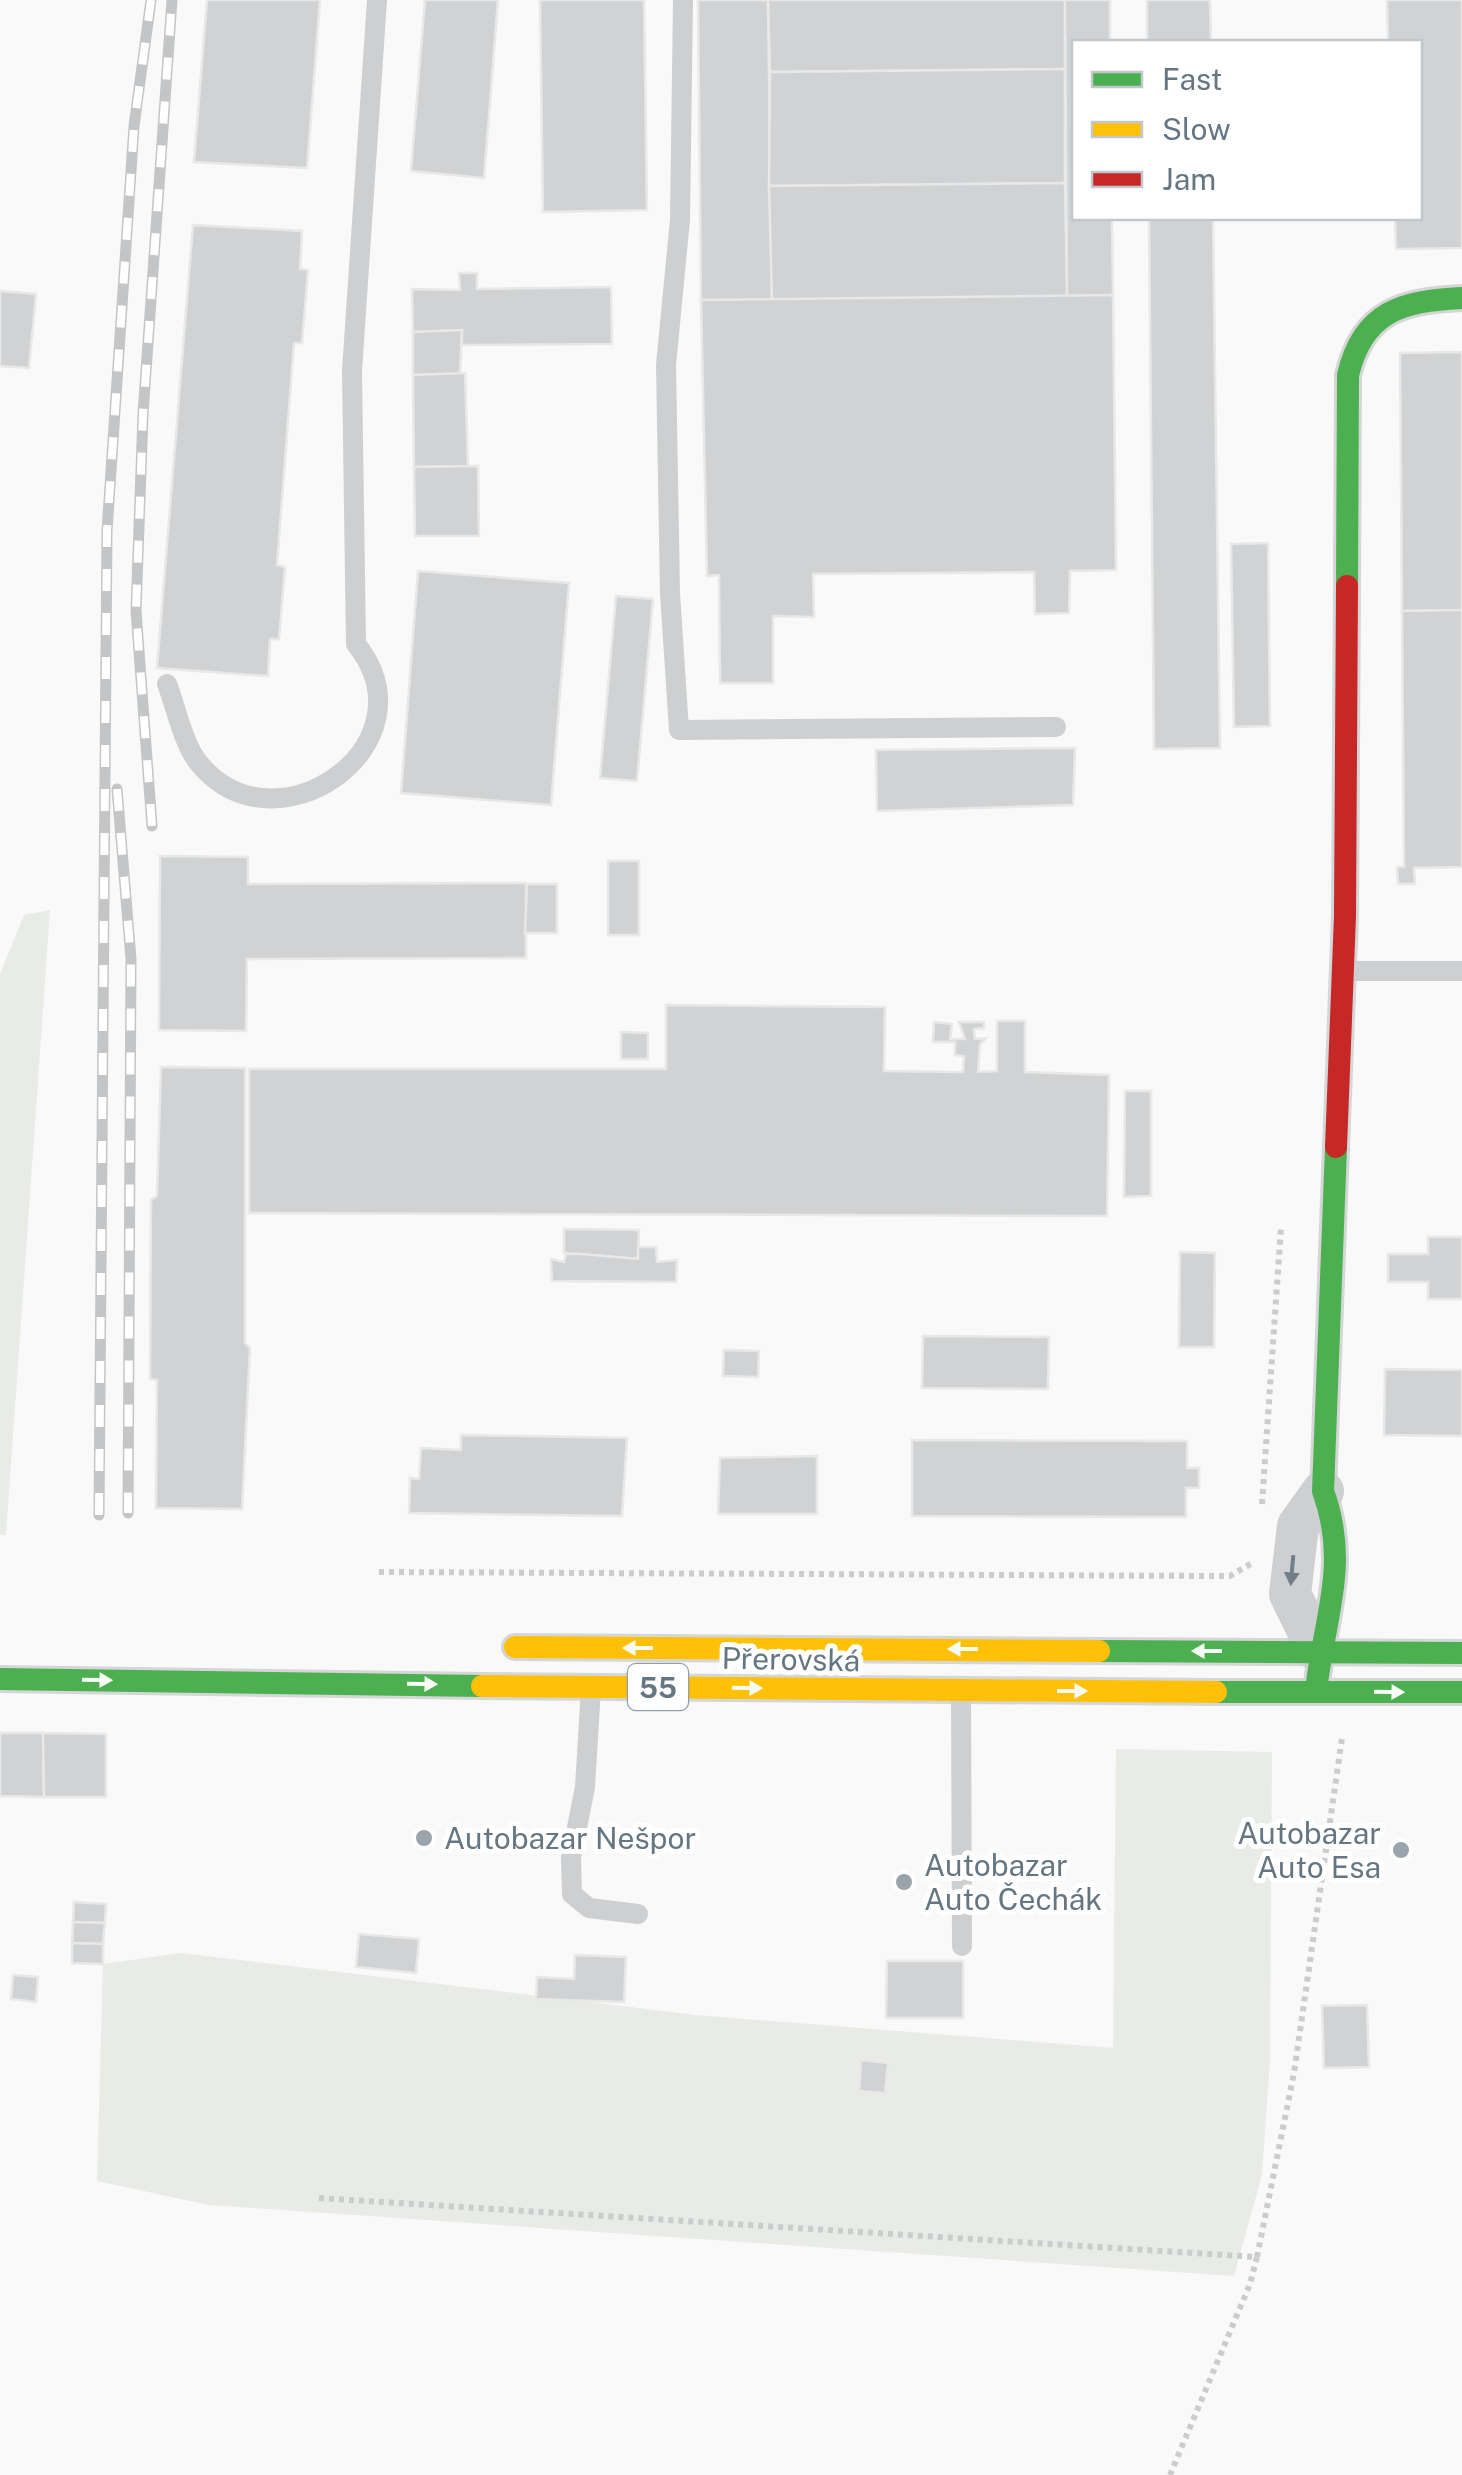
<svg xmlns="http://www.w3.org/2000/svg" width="1462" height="2475" font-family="'Public Sans',sans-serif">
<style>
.green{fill:#e8ebe6}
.building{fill:#d0d2d3;stroke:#e8e8e8;stroke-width:2.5}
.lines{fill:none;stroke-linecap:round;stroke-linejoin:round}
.fast-casing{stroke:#d5d6d7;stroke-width:28}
.slow-casing{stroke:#d5d6d7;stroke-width:28}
.jam-casing{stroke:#d5d6d7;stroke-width:28}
.path{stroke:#cbcccd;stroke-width:6;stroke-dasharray:5 5;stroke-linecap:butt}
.lane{stroke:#cecfd0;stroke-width:20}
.street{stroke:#cecfd0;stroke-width:42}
.fast{stroke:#4caf50;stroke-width:22}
.slow{stroke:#ffc107;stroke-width:22}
.jam{stroke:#c62828;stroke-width:22}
.rail-casing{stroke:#c3c5c6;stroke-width:11}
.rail{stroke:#fff;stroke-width:8;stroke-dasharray:22;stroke-linecap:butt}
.oneway{fill:#707f8b}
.oneway2{fill:#f6fbf6}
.poi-dot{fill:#99a4ac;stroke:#fff;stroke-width:4}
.labels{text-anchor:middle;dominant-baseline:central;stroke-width:10;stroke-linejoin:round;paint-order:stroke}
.shield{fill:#fff;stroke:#939fa8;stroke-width:2.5}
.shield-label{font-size:28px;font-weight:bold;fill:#657683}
.street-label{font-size:30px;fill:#657683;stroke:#fff}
.poi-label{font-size:30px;fill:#657683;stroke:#fff;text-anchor:start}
</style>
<rect width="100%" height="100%" fill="#f9f9f9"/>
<g class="green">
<path d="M50 910 6 1535H0V974L24 915Z"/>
<path d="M1116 1749 1272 1752 1270 2060 1262 2175 1234 2276 209 2205 97 2181 103 1964 181 1953 696 2015 1113 2048Z"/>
</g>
<g class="building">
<path d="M207 0H320L307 168 194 162Z"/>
<path d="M425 0H498L484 178 411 171Z"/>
<path d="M540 0H644L647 210 543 212Z"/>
<path d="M698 0H768L772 300H701Z"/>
<path d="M768 0H1065V69L770 72Z"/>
<path d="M1065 0H1110V42H1074V218H1112L1113 295 1067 298Z"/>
<path d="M1147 0H1210L1211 42H1147Z"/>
<path d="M1387 0H1462V248L1396 249 1395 218H1420V42H1388Z"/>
<path d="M1065 69V183L769 186 770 72Z"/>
<path d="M1065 183 1067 298 772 300 769 186Z"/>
<path d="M1149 218H1213L1220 748 1154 749Z"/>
<path d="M193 225 302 231 300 269 308 270 302 343H294L277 565 285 567 279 639H270L268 676 157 668Z"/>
<path d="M459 273H477V289L611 287 612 344 462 345V330L413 332 412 289 460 290Z"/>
<path d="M0 291 36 294 29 368 0 366Z"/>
<path d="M1113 295 1116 570 1070 571 1069 613 1035 614 1034 572 813 574 814 617 773 616V683H720L719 575 707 576 701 300Z"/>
<path d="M462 330 460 374 413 375V332Z"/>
<path d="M1462 352V610L1402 611 1400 353Z"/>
<path d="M465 373 468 466 414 467 413 375Z"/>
<path d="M478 466 479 536H415L414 467Z"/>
<path d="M1268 543 1270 726 1234 727 1231 544Z"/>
<path d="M418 571 569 583 551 805 401 793Z"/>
<path d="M616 596 653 599 637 781 600 778Z"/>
<path d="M1462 610V867L1414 868 1415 884H1398L1397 867H1404L1402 611Z"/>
<path d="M1075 748 1073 805 877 811 876 750Z"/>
<path d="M160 856 248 857V884L526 883V958L247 959 246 1031 159 1030Z"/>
<rect x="608" y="861" width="31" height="74"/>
<path d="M527 884H557V933H525Z"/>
<path d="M666 1005 885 1007 884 1071 963 1072 964 1056 955 1055V1042H933L934 1022 952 1024 950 1039H965L959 1022H984V1028L974 1029 975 1039 986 1038 980 1044 978 1072 997 1071V1021H1025V1072L1109 1075 1107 1216 249 1213V1069H666Z"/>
<path d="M621 1032 648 1033V1059H621Z"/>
<path d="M161 1067 245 1068V1343L250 1348 242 1509 156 1508 157 1380 150 1379 151 1200 157 1196Z"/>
<path d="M1125 1091H1151V1196L1124 1197Z"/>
<path d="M564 1229 639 1230 638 1259 564 1253Z"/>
<path d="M1428 1237H1462V1299H1428V1282H1388V1254H1428Z"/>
<path d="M638 1247H656L657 1262 677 1260 676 1282 552 1281 551 1259 564 1262 566 1254H581L638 1259Z"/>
<path d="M1180 1252 1215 1253 1214 1347H1179Z"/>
<path d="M923 1336 1049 1337 1048 1389 922 1388Z"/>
<path d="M724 1350 759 1351 758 1377 723 1376Z"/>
<path d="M1385 1369 1462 1370V1436L1384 1435Z"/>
<path d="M461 1435 627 1438 622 1516 409 1513 410 1478 419 1479 421 1448 461 1450Z"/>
<path d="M912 1440 1187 1441V1468H1199V1488H1186V1517L912 1516Z"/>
<path d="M817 1456V1514H718L720 1458Z"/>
<path d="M0 1733H43L44 1797 0 1796Z"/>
<path d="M43 1733 106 1734V1797H44Z"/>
<path d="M74 1902 106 1904 105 1923 73 1922Z"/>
<path d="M73 1922 105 1923 103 1944 72 1943Z"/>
<path d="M359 1934 419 1939 416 1973 356 1967Z"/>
<path d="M72 1943 103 1944V1964L72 1963Z"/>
<path d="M575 1955 626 1957 624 2002 536 1999 537 1977 574 1979Z"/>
<path d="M887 1961H963V2018H886Z"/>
<path d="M13 1975 38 1977 36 2002 11 1999Z"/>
<path d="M1367 2005 1369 2067 1324 2068 1322 2006Z"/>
<path d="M861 2060 888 2063 885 2093 859 2091Z"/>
</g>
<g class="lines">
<defs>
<g id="fast">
<path d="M1347 586 1348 375C1363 311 1402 301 1462 298"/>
<path d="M1099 1651 1462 1653"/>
<path d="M0 1679 482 1686"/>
<path d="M1316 1691C1324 1617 1350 1565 1323 1491L1336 1147"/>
<path d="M1216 1692H1462"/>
</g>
<g id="slow">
<path d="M515 1647 1099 1651"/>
<path d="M482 1686 1216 1692"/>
</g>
<path id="jam" d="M1336 1147 1345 916 1347 586"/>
</defs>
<use href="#fast" class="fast-casing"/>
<use href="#slow" class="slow-casing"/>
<use href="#jam" class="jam-casing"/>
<g class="path">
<path d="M1262 1504 1281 1227"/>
<path d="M379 1572 1212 1576H1230L1252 1563"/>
<path d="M319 2198 1257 2257 1250 2284 1170 2475"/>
<path d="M1257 2257 1294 2073 1342 1738"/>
</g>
<g class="lane">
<path d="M683 0 680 220 666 365 670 593 679 730 1056 727"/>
<path d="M167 684C176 707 183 743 198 762 274 858 437 745 356 644L352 371 377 0"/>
<path d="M1345 971H1462"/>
<path d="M591 1688 585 1787 571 1858 572 1894 589 1908 638 1914"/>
<path d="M961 1694 962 1946"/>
</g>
<path class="street" d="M1318 1651 1290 1594 1298 1526 1323 1491"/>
<use href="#fast" class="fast"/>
<use href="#slow" class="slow"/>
<use href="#jam" class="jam"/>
<defs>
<g id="rail">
<path d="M117 789 131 959 128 1513"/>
<path d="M152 826 136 611 143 414 172 0"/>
<path d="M99 1515 107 531 134 126 151 0"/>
</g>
</defs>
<use href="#rail" class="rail-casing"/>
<use href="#rail" class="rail"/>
</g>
<defs><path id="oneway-solid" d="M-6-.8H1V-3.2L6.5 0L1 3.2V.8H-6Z" transform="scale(2.5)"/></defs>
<use class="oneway" href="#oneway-solid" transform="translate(1292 1570) rotate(95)"/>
<g class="oneway2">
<use href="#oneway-solid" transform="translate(638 1648) rotate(-180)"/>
<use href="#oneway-solid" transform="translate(963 1649) rotate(-180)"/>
<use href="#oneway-solid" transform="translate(1207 1651) rotate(-180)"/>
<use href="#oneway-solid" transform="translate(97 1680) rotate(1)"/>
<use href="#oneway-solid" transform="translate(422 1684) rotate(1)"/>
<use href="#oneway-solid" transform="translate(747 1688) rotate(1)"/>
<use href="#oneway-solid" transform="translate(1072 1691)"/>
<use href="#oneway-solid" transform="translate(1389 1692) rotate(1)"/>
</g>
<g class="poi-dot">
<circle cx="424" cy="1838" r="10"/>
<circle cx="1401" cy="1850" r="10"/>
<circle cx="904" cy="1882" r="10"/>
</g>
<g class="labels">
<rect class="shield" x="628" y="1664" width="60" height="46" rx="8"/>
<g class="shield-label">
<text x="658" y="1687">55</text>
</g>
<g class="street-label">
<text transform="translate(791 1659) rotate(1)">Přerovská</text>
</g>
<g class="poi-label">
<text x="1381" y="1833" text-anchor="end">Autobazar<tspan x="1381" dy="34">Auto Esa</tspan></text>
<text x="444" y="1838">Autobazar Nešpor</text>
<text x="924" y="1865">Autobazar<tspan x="924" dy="34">Auto Čechák</tspan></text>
</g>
</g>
<rect x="1072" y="40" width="350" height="180" fill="#ffffff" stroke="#c1c8cd" stroke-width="2.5"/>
<rect x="1092" y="72" width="50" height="15" fill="#4caf50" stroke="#c1c8cd" stroke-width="2.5"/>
<text x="1162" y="90" font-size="30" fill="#657683">Fast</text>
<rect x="1092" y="122" width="50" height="15" fill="#ffc107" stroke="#c1c8cd" stroke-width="2.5"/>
<text x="1162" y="140" font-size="30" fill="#657683">Slow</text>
<rect x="1092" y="172" width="50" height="15" fill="#c62828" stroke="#c1c8cd" stroke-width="2.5"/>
<text x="1162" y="190" font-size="30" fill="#657683">Jam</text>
</svg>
